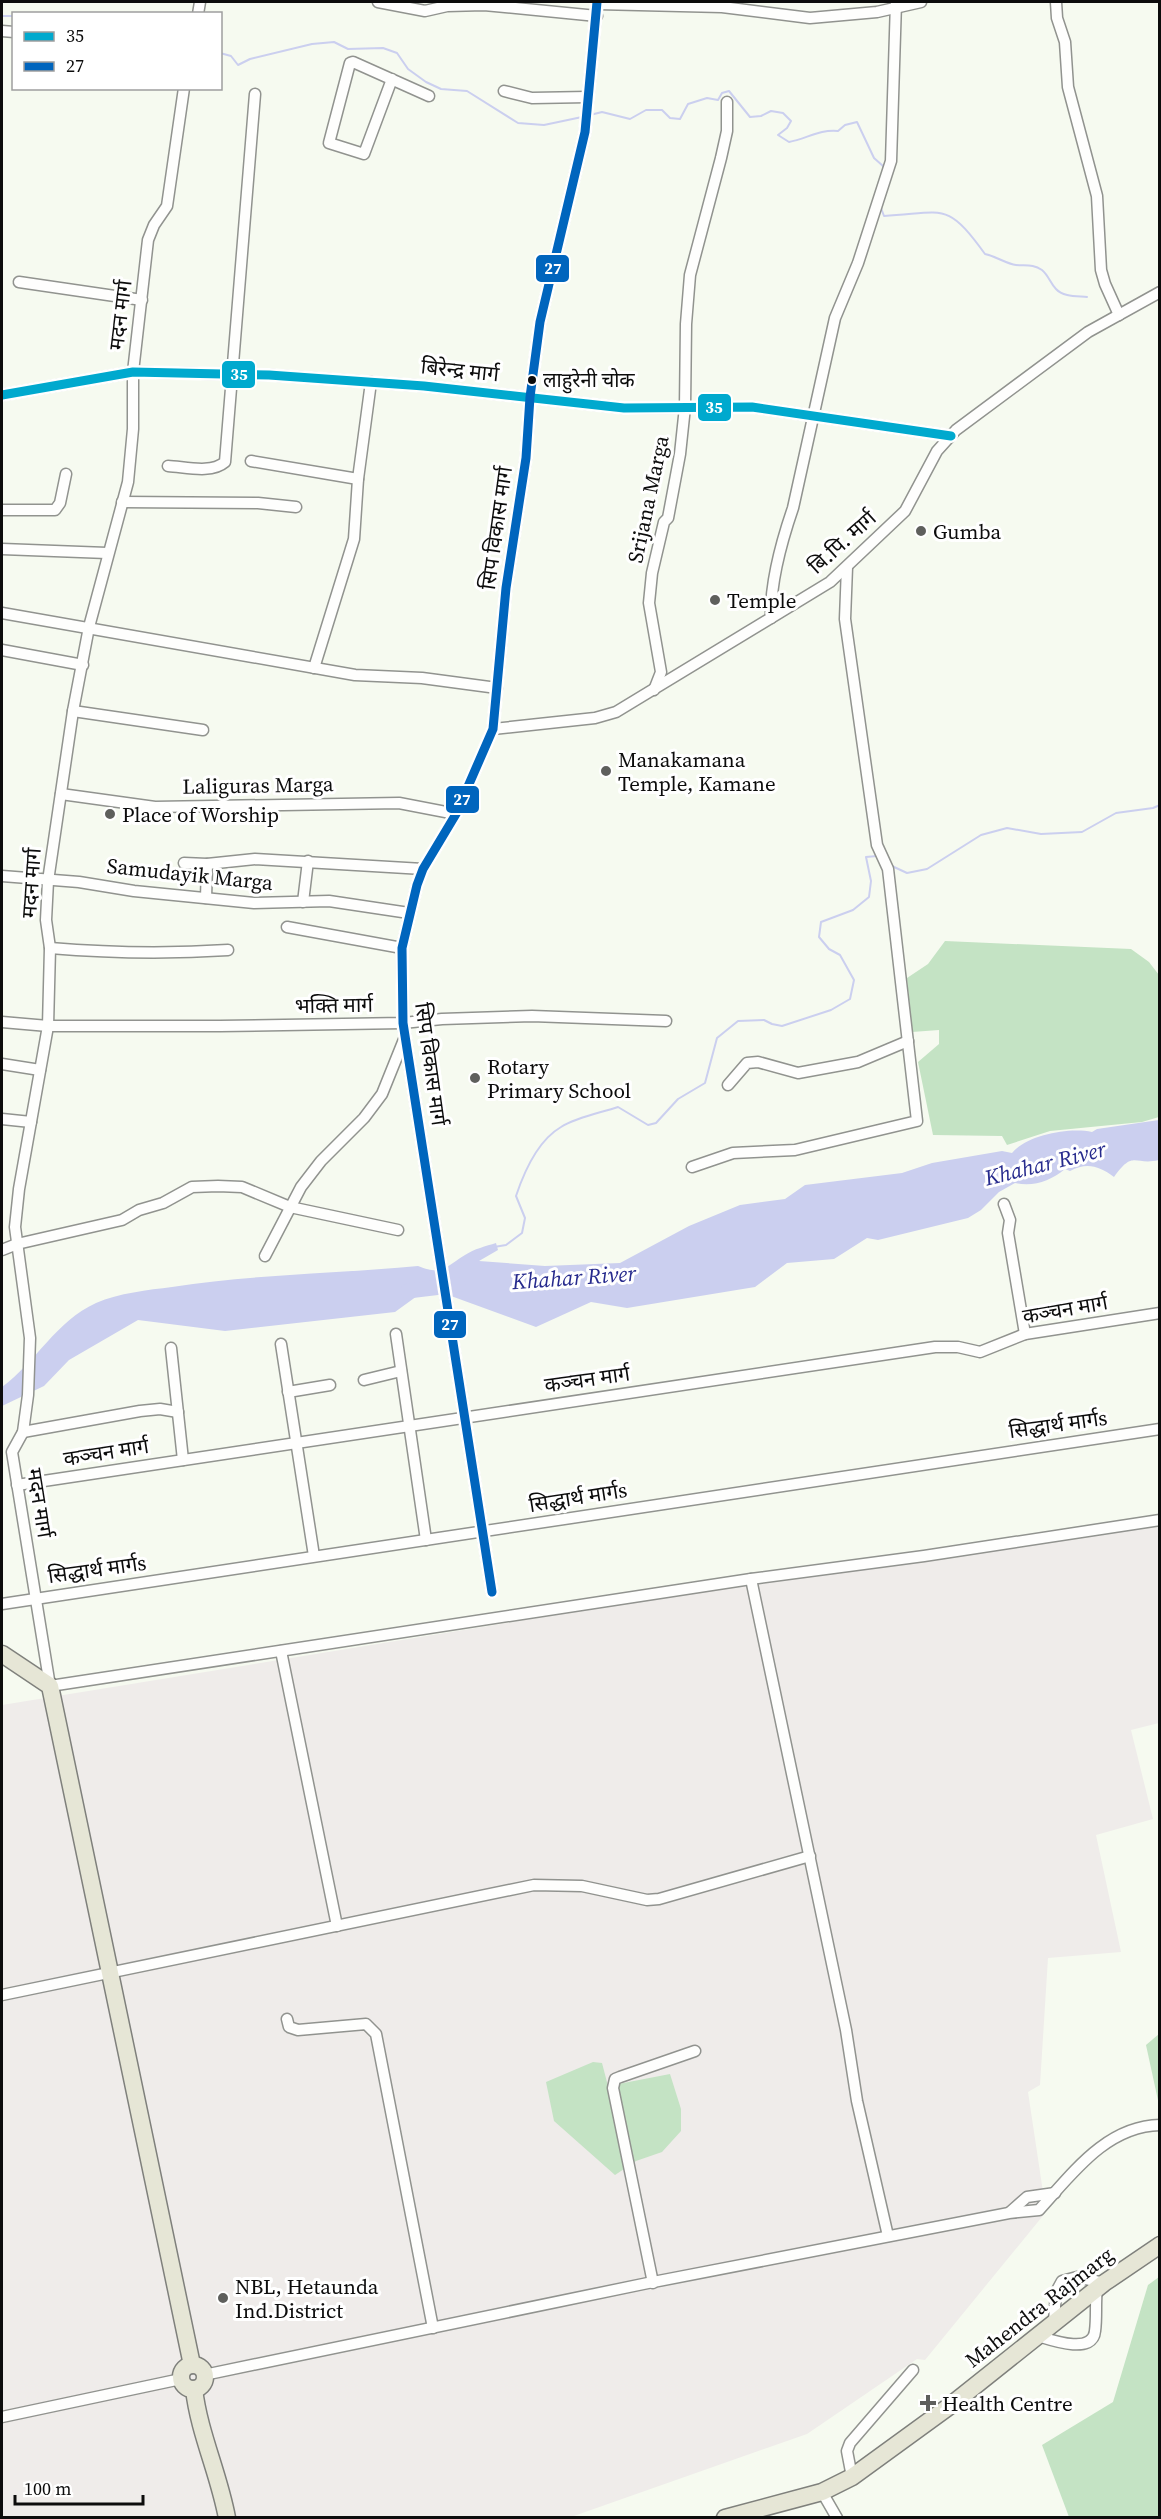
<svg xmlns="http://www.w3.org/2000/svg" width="1161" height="2519" font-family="'Source Serif 4','Noto Sans Devanagari',serif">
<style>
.industrial{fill:#efecea}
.forest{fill:#c4e3c4}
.water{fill:#cbcfef}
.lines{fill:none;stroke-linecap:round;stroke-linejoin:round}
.stream{stroke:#cbcfef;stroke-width:2}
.river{stroke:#cbcfef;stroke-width:15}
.minor-casing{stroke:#91938f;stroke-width:13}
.highway-casing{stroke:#7f807c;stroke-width:19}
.minor{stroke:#fefefd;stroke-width:10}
.highway{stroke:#e6e6d6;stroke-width:16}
.bus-1-casing{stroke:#fff;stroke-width:14}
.bus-2-casing{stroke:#fff;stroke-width:14}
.bus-1{stroke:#00a9ce;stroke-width:9}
.bus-2{stroke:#0065bd;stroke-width:9}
.bus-dot{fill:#0c0c0c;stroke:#fff;stroke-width:2}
.poi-dot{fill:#5e5f5c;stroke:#fff;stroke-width:2}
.labels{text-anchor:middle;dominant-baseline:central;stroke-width:6;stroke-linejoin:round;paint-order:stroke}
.bus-label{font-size:20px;fill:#0c0c0c;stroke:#fff;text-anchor:start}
.street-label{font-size:21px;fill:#0c0c0c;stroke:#fff}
.poi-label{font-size:21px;fill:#0c0c0c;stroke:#fff;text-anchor:start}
.water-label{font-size:22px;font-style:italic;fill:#262a8d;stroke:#fff}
.line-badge{stroke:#fff;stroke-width:2}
.badge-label{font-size:16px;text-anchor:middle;font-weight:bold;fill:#fff}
</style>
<rect width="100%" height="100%" fill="#f6faf0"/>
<path class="industrial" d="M1159 1517V1723L1131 1730 1153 1819 1096 1835 1121 1952 1048 1958 1040 2085 1028 2092 1046 2212 925 2360 917 2359 807 2434 571 2517 2 2518V1705Z"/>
<g class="forest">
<path d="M945 941 1131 949 1149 962 1159 975V1117L1142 1122 1050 1131 1007 1145 1002 1136 933 1135 918 1062 939 1044V1030L912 1032 907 978 928 964Z"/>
<path d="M1159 2034V2105L1146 2045Z"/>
<path d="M593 2062 602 2063 608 2086 670 2074 681 2109V2131L662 2152 636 2161 615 2175 554 2121 546 2082Z"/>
<path d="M1159 2277V2517H1069L1042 2445 1113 2402 1148 2285Z"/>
</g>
<path class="water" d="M1159 1120V1160C1134 1166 1134 1149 1114 1177 1099 1166 1087 1162 1070 1171L1065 1169C1050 1181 1034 1187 1015 1183L999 1192 981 1210 968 1218 878 1240 867 1238 834 1259 787 1263 755 1287 627 1308 591 1302 536 1327 451 1296 445 1281 435 1283 395 1312 225 1331 138 1320 69 1360 44 1386 2 1406V1387C36 1362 56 1321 96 1303 119 1293 148 1290 172 1287 254 1274 336 1274 418 1266 443 1276 445 1267 465 1255 474 1249 486 1246 496 1243L498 1250 479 1261 545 1266 620 1263 689 1226 740 1205 785 1199 805 1185 902 1173 932 1163 1002 1151 1012 1153C1027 1135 1069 1127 1092 1132L1097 1129Z"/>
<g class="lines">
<g class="stream">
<path d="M2 16H14"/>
<path d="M220 53 231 56 238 65 250 59 312 44 334 42 348 49 383 48 397 53 408 69 426 82 441 89 467 91 518 123 544 125 582 117"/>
<path d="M590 115 602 112 630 119 646 110H662L670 118 680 119 688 104 707 98 718 100 722 93 729 91 750 117 761 116 771 111 783 113 791 121 787 128 778 135 789 142C806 139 820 129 838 131L845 125 857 122 874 158 883 166V169"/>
<path d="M881 208 884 216C944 213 946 200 985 254 995 256 1007 264 1016 265 1026 266 1033 264 1042 270 1049 276 1050 283 1056 289 1063 297 1077 296 1087 297"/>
<path d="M892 866 907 873 927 869 981 835 1007 828 1041 834 1082 832 1116 813 1153 808 1160 805"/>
<path d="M494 1247 506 1245 522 1233 525 1218 516 1196C524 1172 537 1141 561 1127 577 1117 600 1113 618 1107L648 1125 656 1123 678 1099 705 1083 717 1038 738 1021 764 1020 772 1024 782 1026 831 1010 850 999 854 980 840 955 829 949 819 937 821 922 853 910 869 897 871 881 866 857 877 856"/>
</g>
<path class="river" d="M408 1291 458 1285"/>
<defs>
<g id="minor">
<path d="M378 2 425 11 447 6 484 5 597 16"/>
<path d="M1056 2 1057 18 1065 42 1068 87 1097 196 1101 270 1105 284 1119 315"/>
<path d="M597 4 722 7 810 18 877 12 921 2"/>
<path d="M198 14 200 2"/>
<path d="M2 31 14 32"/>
<path d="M392 79 364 154 329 143 350 63 353 62 429 96"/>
<path d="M184 88 167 206 154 225 148 240 133 372V429L128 482 89 627 73 711 48 881 46 920 50 948 48 1026 19 1189 15 1227 30 1338 28 1395 23 1432 12 1452 50 1686 751 1579 924 1556 1160 1520"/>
<path d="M504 91 532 98 588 97"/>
<path d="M19 282 142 300"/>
<path d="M2 395 133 372 269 375 424 386 624 408 752 407 951 436"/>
<path d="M251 461 358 479"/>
<path d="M168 466C186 467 211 474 225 462L255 94"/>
<path d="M122 502 258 503 296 507"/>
<path d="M2 510H55L60 503 66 474"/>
<path d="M2 549 107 553"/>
<path d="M2 613 355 675 422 678 497 688"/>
<path d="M771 618C770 582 781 543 793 508L835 318 858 263 891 161 896 2"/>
<path d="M2 650 83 665"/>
<path d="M314 668 354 539 358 479 371 382"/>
<path d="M654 690 661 672 649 603 652 573 664 522 668 518 680 454 685 407 686 324 690 275 721 158 727 131V102"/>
<path d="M73 711 203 730"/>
<path d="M493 729 595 718 616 712 830 582 905 511 937 451 956 430 1088 332 1160 292"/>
<path d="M61 794 155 807 399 803 456 814"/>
<path d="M184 863 207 864 255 859 423 869"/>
<path d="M2 876 79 882 134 891 254 903 329 901 409 913"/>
<path d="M206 898 207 864"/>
<path d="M303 902 308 861"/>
<path d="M287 927 402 948"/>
<path d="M50 948C110 953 168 954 228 950"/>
<path d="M2 1022 48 1026H220L403 1023 442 1019 532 1016 666 1021"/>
<path d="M2 1064 40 1070"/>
<path d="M728 1085 747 1063 758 1062 798 1073 858 1062 908 1041"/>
<path d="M2 1119 31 1122"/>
<path d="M692 1167 733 1153 795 1150 917 1121 888 869 877 845 845 619 847 567"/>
<path d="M1004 1204 1010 1220 1008 1233 1025 1334"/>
<path d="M2 1250 17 1244 122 1220 139 1210 163 1203 192 1187 218 1186 242 1187 290 1207 398 1230"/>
<path d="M265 1256 301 1187 321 1161 364 1118 382 1094 405 1037"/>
<path d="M396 1334 426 1540"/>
<path d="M281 1344 314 1556"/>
<path d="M171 1348 183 1460"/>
<path d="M364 1380 401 1371"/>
<path d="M288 1392 330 1385"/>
<path d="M23 1432 140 1411 160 1409 178 1412"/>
<path d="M17 1485 935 1347H958L980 1352 1025 1334 1160 1313"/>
<path d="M751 1579 846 2030 857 2101 888 2236"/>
<path d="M492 1592 403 1023 402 948 417 885 423 869 456 814 493 729 506 588 526 458 530 397 540 322 585 132 597 2"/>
<path d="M2 1604 1160 1429"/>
<path d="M281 1651 337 1926"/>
<path d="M2 1995 534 1885 582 1886 647 1900 659 1899 810 1856"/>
<path d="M287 2019 289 2027 298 2030 366 2024 376 2034 433 2328"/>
<path d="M1010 2212 1027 2197 1055 2193"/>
<path d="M653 2283 613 2088 615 2079 620 2077 695 2051"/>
<path d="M1054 2322 1056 2292 1062 2281 1077 2277 1104 2283"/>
<path d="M1038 2336C1051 2340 1093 2355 1095 2331 1097 2317 1095 2302 1097 2288"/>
<path d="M204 2375 648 2283 1009 2213 1039 2210C1072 2174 1106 2126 1160 2125"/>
<path d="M2 2417 181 2379"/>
<path d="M852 2477 847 2451 850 2443 913 2370"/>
<path d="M822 2492 837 2518"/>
</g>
<g id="highway">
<path d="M2 1654 50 1686 192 2365"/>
<circle cx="193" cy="2377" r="12"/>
<path d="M194 2389C199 2433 219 2474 227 2518"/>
<path d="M725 2518 822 2492 852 2477 951 2405 1104 2283 1160 2245"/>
</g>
</defs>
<use href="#minor" class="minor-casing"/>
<use href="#highway" class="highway-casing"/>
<use href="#minor" class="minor"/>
<use href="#highway" class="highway"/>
<defs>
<path id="bus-1" d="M2 395 133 372 269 375 424 386 624 408 752 407 951 436"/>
<path id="bus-2" d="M492 1592 403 1023 402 948 417 885 423 869 456 814 493 729 506 588 526 458 530 397 540 322 585 132 597 2"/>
</defs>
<use href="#bus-1" class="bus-1-casing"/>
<use href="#bus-2" class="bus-2-casing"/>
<use href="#bus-1" class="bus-1"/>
<use href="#bus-2" class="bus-2"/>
</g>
<circle class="bus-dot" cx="532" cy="380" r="5"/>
<g class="poi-dot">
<circle cx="921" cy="531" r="6"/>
<circle cx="715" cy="600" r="6"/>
<circle cx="606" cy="771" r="6"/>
<circle cx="110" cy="814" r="6"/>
<circle cx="475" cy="1078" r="6"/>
<circle cx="223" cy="2298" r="6"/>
<path d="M925 2394h6v6h6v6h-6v6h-6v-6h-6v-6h6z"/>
</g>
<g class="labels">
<g class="bus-label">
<text x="543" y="380">लाहुरेनी चोक</text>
</g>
<g class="street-label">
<text transform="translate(120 315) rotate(-83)">मदन मार्ग</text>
<text transform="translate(460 370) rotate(6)">बिरेन्द्र मार्ग</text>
<text transform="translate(648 499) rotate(-78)">Srijana Marga</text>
<text transform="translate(496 528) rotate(-82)">सिप विकास मार्ग</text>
<text transform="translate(842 542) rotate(-42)">बि.पि. मार्ग</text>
<text transform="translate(258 785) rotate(-1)">Laliguras Marga</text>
<text transform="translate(190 874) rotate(6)">Samudayik Marga</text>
<text transform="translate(31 883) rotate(-86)">मदन मार्ग</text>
<text transform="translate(334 1005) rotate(-1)">भक्ति मार्ग</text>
<text transform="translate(431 1064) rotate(82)">सिप विकास मार्ग</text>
<text transform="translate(1065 1309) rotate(-10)">कञ्चन मार्ग</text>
<text transform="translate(587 1379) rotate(-8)">कञ्चन मार्ग</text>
<text transform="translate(1058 1424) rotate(-8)">सिद्धार्थ मार्गs</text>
<text transform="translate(106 1452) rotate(-9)">कञ्चन मार्ग</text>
<text transform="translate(578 1497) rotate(-9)">सिद्धार्थ मार्गs</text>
<text transform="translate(40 1503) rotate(81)">मदन मार्ग</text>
<text transform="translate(97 1569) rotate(-8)">सिद्धार्थ मार्गs</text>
<text transform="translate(1039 2307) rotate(-38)">Mahendra Rajmarg</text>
</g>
<g class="poi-label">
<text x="933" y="531">Gumba</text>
<text x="727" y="600">Temple</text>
<text x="618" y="759">Manakamana<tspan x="618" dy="24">Temple, Kamane</tspan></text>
<text x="122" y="814">Place of Worship</text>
<text x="487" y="1066">Rotary<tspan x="487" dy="24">Primary School</tspan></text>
<text x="235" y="2286">NBL, Hetaunda<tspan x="235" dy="24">Ind.District</tspan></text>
<text x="942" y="2403">Health Centre</text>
</g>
<g class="water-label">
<text transform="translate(1045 1163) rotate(-14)">Khahar River</text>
<text transform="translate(574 1277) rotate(-4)">Khahar River</text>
</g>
</g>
<g class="line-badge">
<rect x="535" y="254" width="35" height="29" rx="6" fill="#0065bd"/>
<rect x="221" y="360" width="35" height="29" rx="6" fill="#00a9ce"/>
<rect x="697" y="393" width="35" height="29" rx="6" fill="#00a9ce"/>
<rect x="445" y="785" width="35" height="29" rx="6" fill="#0065bd"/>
<rect x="433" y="1310" width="34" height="29" rx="6" fill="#0065bd"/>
</g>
<g class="badge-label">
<text x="553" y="274">27</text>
<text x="239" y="380">35</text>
<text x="714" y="413">35</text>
<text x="462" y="805">27</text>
<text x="450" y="1330">27</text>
</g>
<rect width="1161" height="2519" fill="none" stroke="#0c0c0c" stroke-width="6"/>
<rect x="12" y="12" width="210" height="78" fill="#ffffff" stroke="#9e9e9e" stroke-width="1.5"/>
<rect x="24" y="32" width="30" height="9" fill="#00a9ce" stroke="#9e9e9e" stroke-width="1.5"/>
<text x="66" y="42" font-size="18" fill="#0c0c0c">35</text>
<rect x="24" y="62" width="30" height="9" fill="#0065bd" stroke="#9e9e9e" stroke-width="1.5"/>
<text x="66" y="72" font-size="18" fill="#0c0c0c">27</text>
<path d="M15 2495v9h128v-9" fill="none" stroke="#0c0c0c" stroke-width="3"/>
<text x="24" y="2495" font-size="18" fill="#0c0c0c" stroke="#ffffff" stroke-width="4.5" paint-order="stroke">100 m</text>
</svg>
